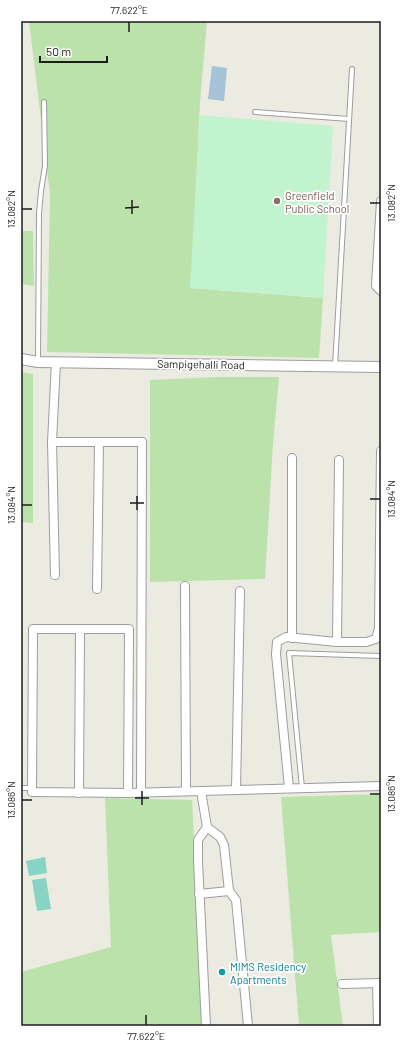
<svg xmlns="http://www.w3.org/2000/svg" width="402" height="1047" font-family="Barlow,sans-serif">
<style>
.grass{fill:#bce2ac}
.park{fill:#c2f3cf}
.pitch{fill:#87d4c5}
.water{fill:#a6c2d6}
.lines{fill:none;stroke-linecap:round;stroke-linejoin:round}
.service-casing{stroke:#9d9d9d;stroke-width:6}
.minor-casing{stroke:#9d9d9d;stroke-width:10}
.tertiary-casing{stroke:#9d9d9d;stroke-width:12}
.service{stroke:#fff;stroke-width:4}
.minor{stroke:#fff;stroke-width:8}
.tertiary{stroke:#fff;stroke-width:10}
.ticks{fill:none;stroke:#1c1c1c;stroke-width:1.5}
.education-dot{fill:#8d6e63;stroke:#fff;stroke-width:1.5}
.culture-dot{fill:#0f9aa8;stroke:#fff;stroke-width:1.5}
.labels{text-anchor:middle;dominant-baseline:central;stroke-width:3.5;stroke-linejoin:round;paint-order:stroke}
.education-label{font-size:11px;fill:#785e54;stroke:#fff;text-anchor:start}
.street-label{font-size:11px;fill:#1c1c1c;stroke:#fff}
.culture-label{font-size:11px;fill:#0d838f;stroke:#fff;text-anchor:start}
.neatline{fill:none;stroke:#1c1c1c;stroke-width:1.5}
.ticks-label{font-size:10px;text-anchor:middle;fill:#1c1c1c}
</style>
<rect width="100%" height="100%" fill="#ecebe2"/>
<g class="grass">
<path d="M29 21H207L200 103 191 288 323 298 319 358 47 352 50 194Z"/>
<path d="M21 231H33L34 286 21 284Z"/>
<path d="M21 372 33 374V523L21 522Z"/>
<path d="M215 377H279L273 444 265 579 150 582V380Z"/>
<path d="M381 794V932L331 935 343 1026H299L281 797Z"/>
<path d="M105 798 192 800 204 1026H21V972L111 947Z"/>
</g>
<path class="park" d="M200 115 333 126 323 298 190 288Z"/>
<g class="pitch">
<path d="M45 857 47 873 29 876 26 861Z"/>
<path d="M46 878 51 909 37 911 32 880Z"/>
</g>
<path class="water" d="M212 66 227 68 224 101 208 99Z"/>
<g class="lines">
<defs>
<g id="service">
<path d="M255 112 349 119"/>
<path d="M38 361 39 214 41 191 45 166 44 102"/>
<path d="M335 366 352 69"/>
<path d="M21 788H32"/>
<path d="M302 788 289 653 381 656"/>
</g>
<g id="minor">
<path d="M381 201 376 286 381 291"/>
<path d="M52 442H142L141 792"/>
<path d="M292 458V638"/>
<path d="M55 575 52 442 56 362"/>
<path d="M185 586 186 791"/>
<path d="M97 589 99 442"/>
<path d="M337 642 339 460"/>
<path d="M289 788 276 654 277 642 286 637 337 642H366L376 639 379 628 381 451"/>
<path d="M236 790 240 591"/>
<path d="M201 791 207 827 198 840V861L206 1026"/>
<path d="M79 793 80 629"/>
<path d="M128 793 129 629H33L32 792 128 793 381 786"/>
<path d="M207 827 220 837 224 845 229 891 236 900 248 1026"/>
<path d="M199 894 229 891"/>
<path d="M377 983 378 1026"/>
<path d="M342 984 381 983"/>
</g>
<path id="tertiary" d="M21 359 38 362 381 367"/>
</defs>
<use href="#service" class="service-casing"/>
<use href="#minor" class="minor-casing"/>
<use href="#tertiary" class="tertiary-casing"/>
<use href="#service" class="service"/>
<use href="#minor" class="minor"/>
<use href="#tertiary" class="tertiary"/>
</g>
<path class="ticks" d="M129 22V32M132 200V214M370 203H380M125 208 139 207M22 209H32M137 496V510M370 499H380M130 503H144M22 505H32M142 791V805M370 794H380M135 798H149M22 800H32M146 1015V1025"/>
<circle class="education-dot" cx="277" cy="201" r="4"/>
<circle class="culture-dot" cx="222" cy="972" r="4"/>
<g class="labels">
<g class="education-label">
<text x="285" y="195">Greenfield<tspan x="285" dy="13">Public School</tspan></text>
</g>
<g class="street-label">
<text transform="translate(201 364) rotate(1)">Sampigehalli Road</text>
</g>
<g class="culture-label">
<text x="230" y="966">MIMS Residency<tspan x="230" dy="13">Apartments</tspan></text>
</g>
</g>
<rect width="402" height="1047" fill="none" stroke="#ffffff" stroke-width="44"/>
<path d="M40 56v6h67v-6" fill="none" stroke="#1c1c1c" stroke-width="2"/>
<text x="46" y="56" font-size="12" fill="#1c1c1c" stroke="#ffffff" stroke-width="3" paint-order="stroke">50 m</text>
<rect x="22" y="22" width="358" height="1003" class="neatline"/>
<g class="ticks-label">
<text x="129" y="14">77.622°E</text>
<text transform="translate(391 203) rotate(-90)" y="4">13.082°N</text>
<text transform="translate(11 209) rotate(-90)" y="4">13.082°N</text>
<text transform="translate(391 499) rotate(-90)" y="4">13.084°N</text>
<text transform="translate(11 505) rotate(-90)" y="4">13.084°N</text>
<text transform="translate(391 794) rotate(-90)" y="4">13.086°N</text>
<text transform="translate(11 800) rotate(-90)" y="4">13.086°N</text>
<text x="146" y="1040">77.622°E</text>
</g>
</svg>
